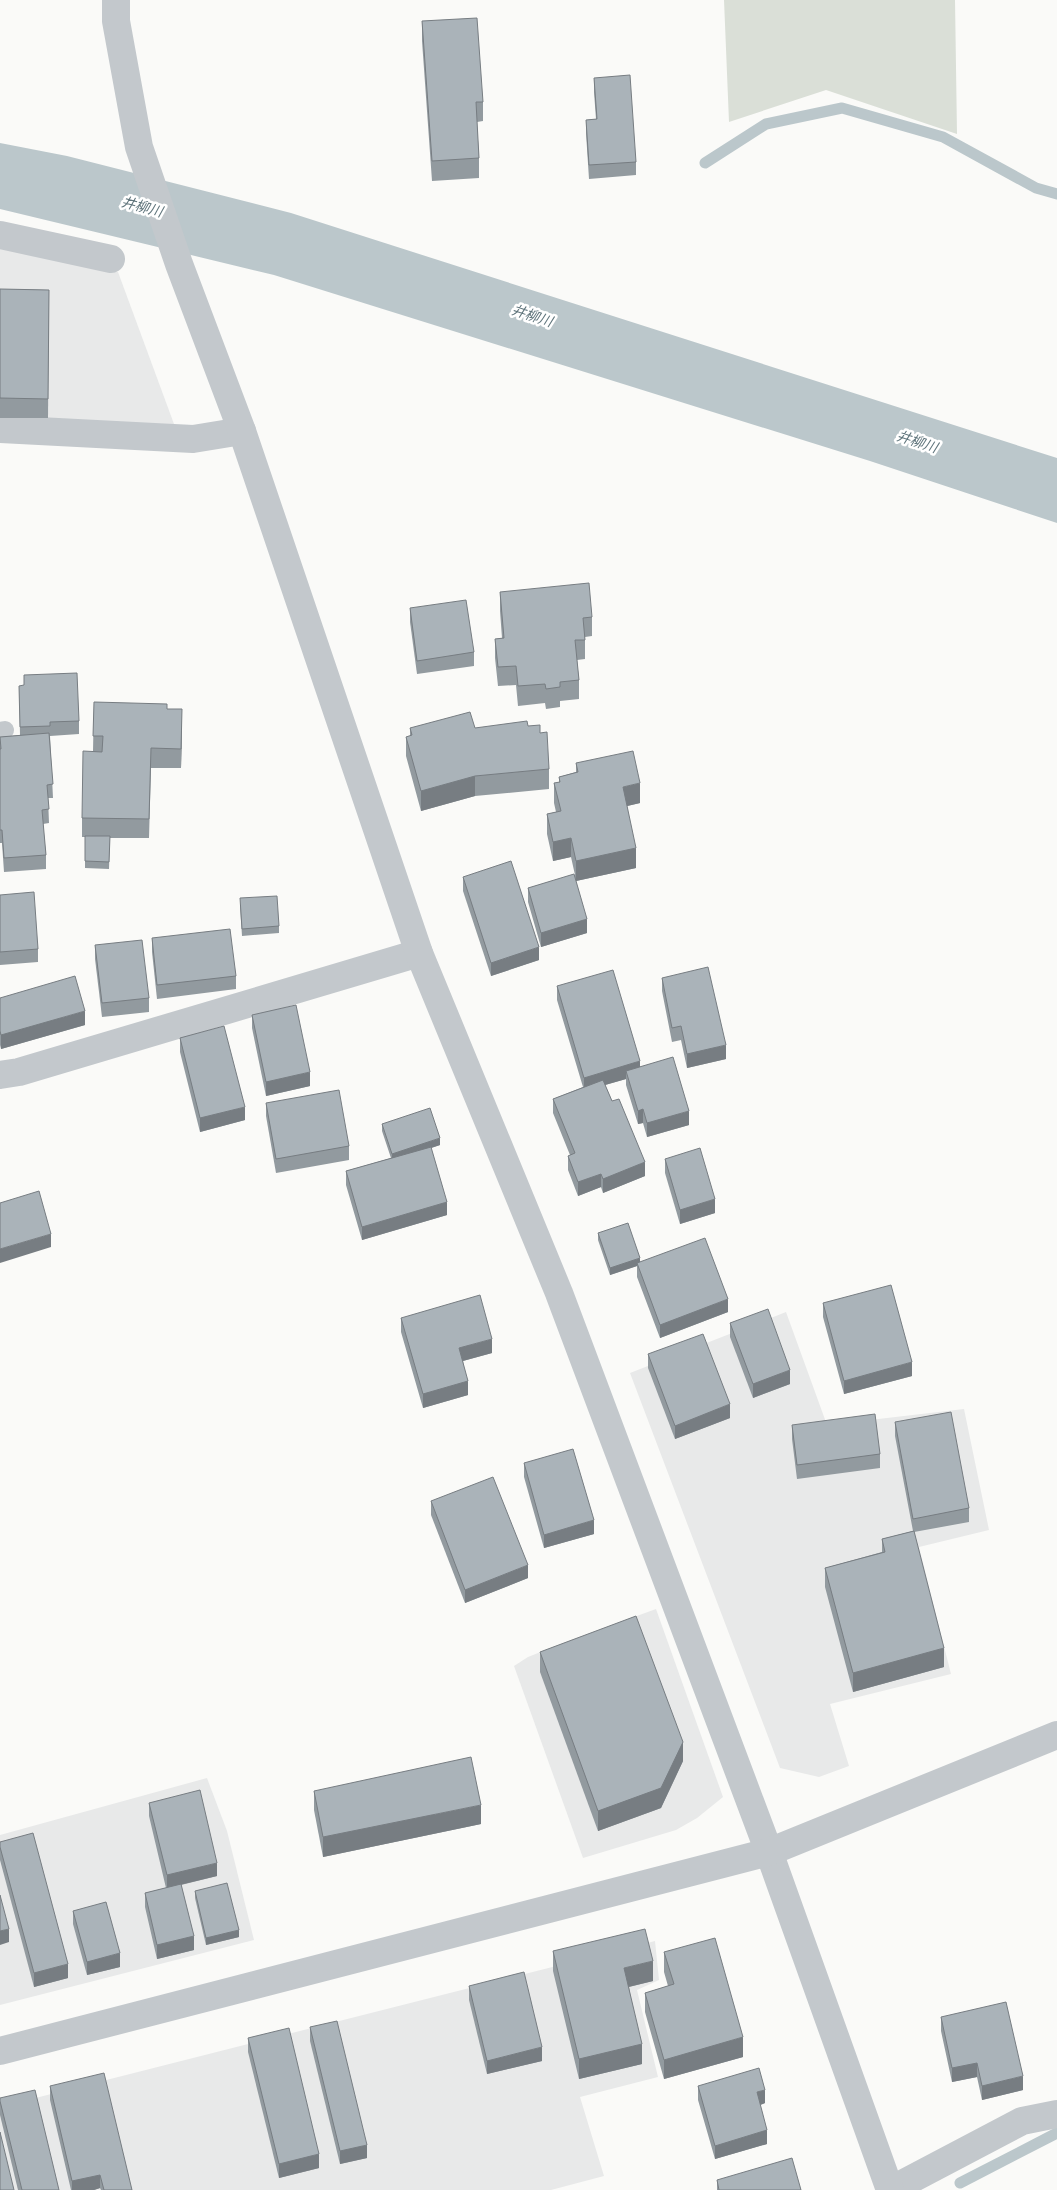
<svg xmlns="http://www.w3.org/2000/svg" width="1057" height="2190" font-family="Rubik,'Noto Sans JP',sans-serif">
<style>
.built{fill:#e8e9e9}
.green{fill:#dadfd7}
.water{fill:#bbc7cb}
.lines{fill:none;stroke-linecap:round;stroke-linejoin:round}
.stream{stroke:#bbc7cb;stroke-width:11}
.service{stroke:#c3c8cc;stroke-width:18}
.minor{stroke:#c3c8cc;stroke-width:28}
.tertiary{stroke:#c3c8cc;stroke-width:28}
.wall{fill:#929a9f}
.shaded-wall{fill:#777d82}
.building{fill:#aab3b9;stroke:#777d82}
.labels{text-anchor:middle;dominant-baseline:central;stroke-width:5;stroke-linejoin:round;paint-order:stroke}
.water-label{font-size:14px;font-style:italic;fill:#60757c;stroke:#fff}
</style>
<rect width="100%" height="100%" fill="#fafaf8"/>
<g class="built">
<path d="M0 246 118 272 174 424 0 422Z"/>
<path d="M786 1312 827 1425 964 1409 989 1530 919 1547 951 1674 830 1704 849 1766 819 1777 780 1768 630 1373Z"/>
<path d="M656 1609 723 1797 697 1818 676 1830 583 1858 514 1666 528 1657 568 1641Z"/>
<path d="M207 1778 227 1831 254 1940 0 2005V1835Z"/>
<path d="M655 1941 659 1980 637 1990 658 2077 580 2097 604 2176 551 2190H0V2107Z"/>
</g>
<path class="green" d="M724 0H955L957 134 826 90 729 122Z"/>
<path class="water" d="M0 143 67 156 291 213 1057 458V523L870 461 274 275 0 209Z"/>
<g class="lines">
<g class="stream">
<path d="M705 163 766 124 842 108 943 137 1036 188 1057 194"/>
<path d="M960 2183 1057 2133"/>
</g>
<path class="service" d="M0 731 5 730"/>
<g class="minor">
<path d="M0 235 111 259"/>
<path d="M0 429 193 439 242 431"/>
<path d="M0 1075 19 1072 419 953"/>
<path d="M891 2190 1022 2121 1057 2114"/>
</g>
<g class="tertiary">
<path d="M116 0V21L139 147 179 264 242 431 419 953 559 1293 769 1852 890 2190"/>
<path d="M0 2051 769 1852 1057 1735"/>
</g>
</g>
<g class="wall">
<path d="M422 21 483 102V121L477 122 479 158V178L432 181 422 41Z"/>
<path d="M594 78 636 162V175L589 179 586 133V120L596 119 594 92Z"/>
<path d="M0 289 49 290 48 418H0Z"/>
<path d="M500 592 592 617V636L585 637V659L577 660 579 680V699L560 701V707L546 709 545 703 518 706 516 685 498 686 495 658V639L502 638 500 611Z"/>
<path d="M410 608 474 652V666L417 674 410 622Z"/>
<path d="M19 686 79 721V734L50 736 53 798H48L49 823 43 824 46 855V869L4 872 2 843H0V737L20 735Z"/>
<path d="M94 702 167 709 182 729 181 768H151L149 838H110L109 869 85 868V837H82V818L93 751Z"/>
<path d="M528 726 540 733 549 769V789L475 796 421 811 406 756V737L410 736V728H475Z"/>
<path d="M576 763 640 803 627 806 636 868 576 881 587 933 541 947 528 902V888L575 875 571 857 553 861 547 834V814L556 812 554 803V783H559V777L576 772Z"/>
<path d="M463 877 539 960 491 976 463 891Z"/>
<path d="M0 895 38 949V962L0 965Z"/>
<path d="M240 905 279 926V933L242 936Z"/>
<path d="M152 938 236 976V989L157 999 152 952Z"/>
<path d="M95 945 149 998V1012L102 1017 95 959Z"/>
<path d="M662 978 726 1059 687 1068 681 1040 672 1042 662 991Z"/>
<path d="M557 986 640 1067 689 1125 647 1137 643 1123 638 1124 626 1085V1079L605 1085 645 1176 603 1193 601 1187 578 1196 568 1170V1156L570 1155 553 1113V1099L583 1087 557 1000Z"/>
<path d="M0 998 85 1025 1 1049 0 1045Z"/>
<path d="M252 1015 310 1086 266 1096 252 1028Z"/>
<path d="M180 1038 245 1120 200 1132 180 1052Z"/>
<path d="M266 1103 349 1146V1160L276 1173 266 1116Z"/>
<path d="M382 1124 440 1145 431 1148 447 1215 362 1240 346 1185V1171L391 1158 382 1131Z"/>
<path d="M665 1159 715 1213 680 1224 665 1173Z"/>
<path d="M598 1233 640 1262 728 1312 660 1338 637 1277V1266L610 1275 598 1240Z"/>
<path d="M823 1303 912 1376 844 1394 823 1317Z"/>
<path d="M401 1318 492 1353 463 1361 468 1395 423 1408 401 1332Z"/>
<path d="M730 1323 790 1384 753 1398 730 1337Z"/>
<path d="M648 1354 730 1418 675 1439 648 1368Z"/>
<path d="M895 1422 969 1508V1522L914 1532 944 1667 853 1692 825 1587V1568L882 1552V1539L913 1531 895 1436Z"/>
<path d="M792 1425 880 1454V1468L797 1479 792 1439Z"/>
<path d="M524 1463 594 1534 544 1548 524 1477Z"/>
<path d="M431 1501 528 1578 465 1603 431 1515Z"/>
<path d="M540 1652 683 1761 661 1808 598 1831 540 1672Z"/>
<path d="M314 1791 481 1824 323 1857 314 1810Z"/>
<path d="M149 1803 217 1876 181 1885 194 1950 157 1959 145 1907V1893L166 1888 149 1816Z"/>
<path d="M0 1842 68 1978 34 1987 0 1860Z"/>
<path d="M195 1891 239 1937 206 1945 195 1898Z"/>
<path d="M73 1911 120 1967 87 1975 73 1924Z"/>
<path d="M553 1951 653 1981 629 1987 642 2064 579 2079 553 1971Z"/>
<path d="M664 1952 743 2057 664 2079 645 2012V1993L668 1986 664 1972Z"/>
<path d="M469 1986 542 2061 487 2074 469 2000Z"/>
<path d="M941 2017 1023 2090 982 2100 977 2077 952 2082 941 2031Z"/>
<path d="M310 2027 367 2158 340 2164 310 2041Z"/>
<path d="M248 2038 319 2168 279 2178 248 2052Z"/>
<path d="M50 2086 132 2190H101L100 2188 94 2190H71L50 2100Z"/>
<path d="M698 2086 765 2103 760 2105 767 2144 715 2159 698 2100Z"/>
<path d="M0 2098 59 2190H18L0 2115Z"/>
<path d="M717 2180 801 2190H717Z"/>
</g>
<g class="shaded-wall">
<path d="M182 709V729L181 768V749Z"/>
<path d="M475 776V796L421 811V791Z"/>
<path d="M640 783V803L623 807V787Z"/>
<path d="M571 838V857L553 861V842Z"/>
<path d="M636 848V868L576 881V861Z"/>
<path d="M587 919V933L541 947V933Z"/>
<path d="M539 947V960L491 976V963Z"/>
<path d="M85 1011V1025L1 1049V1035Z"/>
<path d="M726 1045V1059L687 1068V1054Z"/>
<path d="M640 1061V1074L626 1071V1079L584 1091V1078Z"/>
<path d="M310 1072V1086L266 1096V1082Z"/>
<path d="M245 1107V1120L200 1132V1118Z"/>
<path d="M643 1109V1123L638 1124V1111Z"/>
<path d="M689 1111V1125L647 1137V1123Z"/>
<path d="M440 1138V1145L392 1161V1154Z"/>
<path d="M645 1162V1176L603 1193V1179Z"/>
<path d="M601 1174V1187L578 1196V1182Z"/>
<path d="M715 1199V1213L680 1224V1210Z"/>
<path d="M447 1202V1215L362 1240V1227Z"/>
<path d="M51 1234V1247L0 1263V1249Z"/>
<path d="M640 1258V1265L637 1263V1266L610 1275V1268Z"/>
<path d="M728 1299V1312L660 1338V1325Z"/>
<path d="M492 1339V1353L459 1362V1348Z"/>
<path d="M912 1362V1376L844 1394V1381Z"/>
<path d="M790 1370V1384L753 1398V1384Z"/>
<path d="M468 1381V1395L423 1408V1394Z"/>
<path d="M730 1404V1418L675 1439V1426Z"/>
<path d="M594 1520V1534L544 1548V1535Z"/>
<path d="M528 1565V1578L465 1603V1590Z"/>
<path d="M944 1648V1667L853 1692V1673Z"/>
<path d="M683 1742V1761L661 1808 598 1831V1811Z"/>
<path d="M481 1805V1824L323 1857V1837Z"/>
<path d="M217 1863V1876L167 1888V1875Z"/>
<path d="M9 1929V1942L0 1945V1931Z"/>
<path d="M239 1930V1937L206 1945V1938Z"/>
<path d="M194 1936V1950L157 1959V1945Z"/>
<path d="M120 1953V1967L87 1975V1962Z"/>
<path d="M653 1961V1981L624 1988V1968Z"/>
<path d="M68 1964V1978L34 1987V1973Z"/>
<path d="M743 2037V2057L664 2079V2060Z"/>
<path d="M642 2044V2064L579 2079V2059Z"/>
<path d="M542 2047V2061L487 2074V2061Z"/>
<path d="M977 2063V2077L952 2082V2068Z"/>
<path d="M1023 2076V2090L982 2100V2086Z"/>
<path d="M765 2090V2103L757 2106V2092Z"/>
<path d="M767 2130V2144L715 2159V2146Z"/>
<path d="M367 2145V2158L340 2164V2151Z"/>
<path d="M319 2154V2168L279 2178V2164Z"/>
<path d="M100 2175V2188L94 2190H72V2181Z"/>
</g>
<g class="building">
<path d="M477 18 483 102H476L479 158 432 161 422 21Z"/>
<path d="M630 75 636 162 589 165 586 120 597 119 594 78Z"/>
<path d="M0 289 49 290 48 399 0 398Z"/>
<path d="M589 583 592 617 583 618 585 640H575L579 680 560 682V687L546 689 545 684 518 686 516 666 498 667 495 639 504 638 500 592Z"/>
<path d="M466 600 474 652 417 661 410 608Z"/>
<path d="M77 673 79 721 50 722V726L20 727 19 686 24 685V675Z"/>
<path d="M94 702 167 704V709H182L181 749 151 748 149 819 82 818 83 751 102 752 103 736H93Z"/>
<path d="M470 712 475 728 527 721 528 726 540 725V733L547 732 549 769 475 776 421 791 406 737 412 735 410 728Z"/>
<path d="M49 733 53 784 47 785 49 809 42 810 46 855 4 858 2 830H0V749H1L0 737Z"/>
<path d="M633 751 640 783 623 787 636 848 576 861 571 838 553 842 547 814 561 811 554 783 560 782 559 777 578 772 576 763Z"/>
<path d="M85 836H110L109 862 85 861Z"/>
<path d="M511 861 539 947 491 963 463 877Z"/>
<path d="M574 874 587 919 541 933 528 888Z"/>
<path d="M34 892 38 949 0 952V895Z"/>
<path d="M277 896 279 926 242 929 240 898Z"/>
<path d="M230 929 236 976 157 985 152 938Z"/>
<path d="M142 940 149 998 102 1003 95 945Z"/>
<path d="M708 967 726 1045 687 1054 681 1026 672 1028 662 978Z"/>
<path d="M613 970 640 1061 584 1078 557 986Z"/>
<path d="M75 976 85 1011 1 1035 0 1031V998Z"/>
<path d="M296 1005 310 1072 266 1082 252 1015Z"/>
<path d="M224 1026 245 1107 200 1118 180 1038Z"/>
<path d="M673 1057 689 1111 647 1123 643 1109 638 1111 626 1071Z"/>
<path d="M603 1080 612 1101 619 1099 645 1162 603 1179 601 1174 578 1182 568 1156 575 1153 553 1099Z"/>
<path d="M339 1090 349 1146 276 1159 266 1103Z"/>
<path d="M430 1108 440 1138 392 1154 382 1124Z"/>
<path d="M431 1147 447 1202 362 1227 346 1171Z"/>
<path d="M700 1148 715 1199 680 1210 665 1159Z"/>
<path d="M39 1191 51 1234 0 1249V1203Z"/>
<path d="M628 1223 640 1258 610 1268 598 1233Z"/>
<path d="M705 1238 728 1299 660 1325 637 1263Z"/>
<path d="M891 1285 912 1362 844 1381 823 1303Z"/>
<path d="M480 1295 492 1339 459 1348 468 1381 423 1394 401 1318Z"/>
<path d="M768 1309 790 1370 753 1384 730 1323Z"/>
<path d="M703 1334 730 1404 675 1426 648 1354Z"/>
<path d="M951 1412 969 1508 913 1519 895 1422Z"/>
<path d="M875 1414 880 1454 797 1465 792 1425Z"/>
<path d="M573 1449 594 1520 544 1535 524 1463Z"/>
<path d="M493 1477 528 1565 465 1590 431 1501Z"/>
<path d="M914 1531 944 1648 853 1673 825 1568 885 1552 882 1539Z"/>
<path d="M636 1616 683 1742 661 1788 598 1811 540 1652Z"/>
<path d="M471 1757 481 1805 323 1837 314 1791Z"/>
<path d="M200 1790 217 1863 167 1875 149 1803Z"/>
<path d="M33 1833 68 1964 34 1973 0 1847V1842Z"/>
<path d="M227 1883 239 1930 206 1938 195 1891Z"/>
<path d="M181 1884 194 1936 157 1945 145 1893Z"/>
<path d="M0 1895 9 1929 0 1931Z"/>
<path d="M106 1902 120 1953 87 1962 73 1911Z"/>
<path d="M645 1929 653 1961 624 1968 642 2044 579 2059 553 1951Z"/>
<path d="M715 1938 743 2037 664 2060 645 1993 674 1984 664 1952Z"/>
<path d="M524 1972 542 2047 487 2061 469 1986Z"/>
<path d="M1006 2002 1023 2076 982 2086 977 2063 952 2068 941 2017Z"/>
<path d="M337 2021 367 2145 340 2151 310 2027Z"/>
<path d="M289 2028 319 2154 279 2164 248 2038Z"/>
<path d="M759 2068 765 2090 757 2092 767 2130 715 2146 698 2086Z"/>
<path d="M104 2073 132 2190H104L100 2175 72 2181 50 2086Z"/>
<path d="M35 2090 59 2190H22L0 2101V2098Z"/>
<path d="M0 2132 14 2190H0Z"/>
<path d="M792 2158 801 2190H719L717 2180Z"/>
</g>
<g class="labels">
<g class="water-label">
<text transform="translate(142 207) rotate(15)">井柳川</text>
<text transform="translate(532 316) rotate(18)">井柳川</text>
<text transform="translate(917 442) rotate(18)">井柳川</text>
</g>
</g>
</svg>
